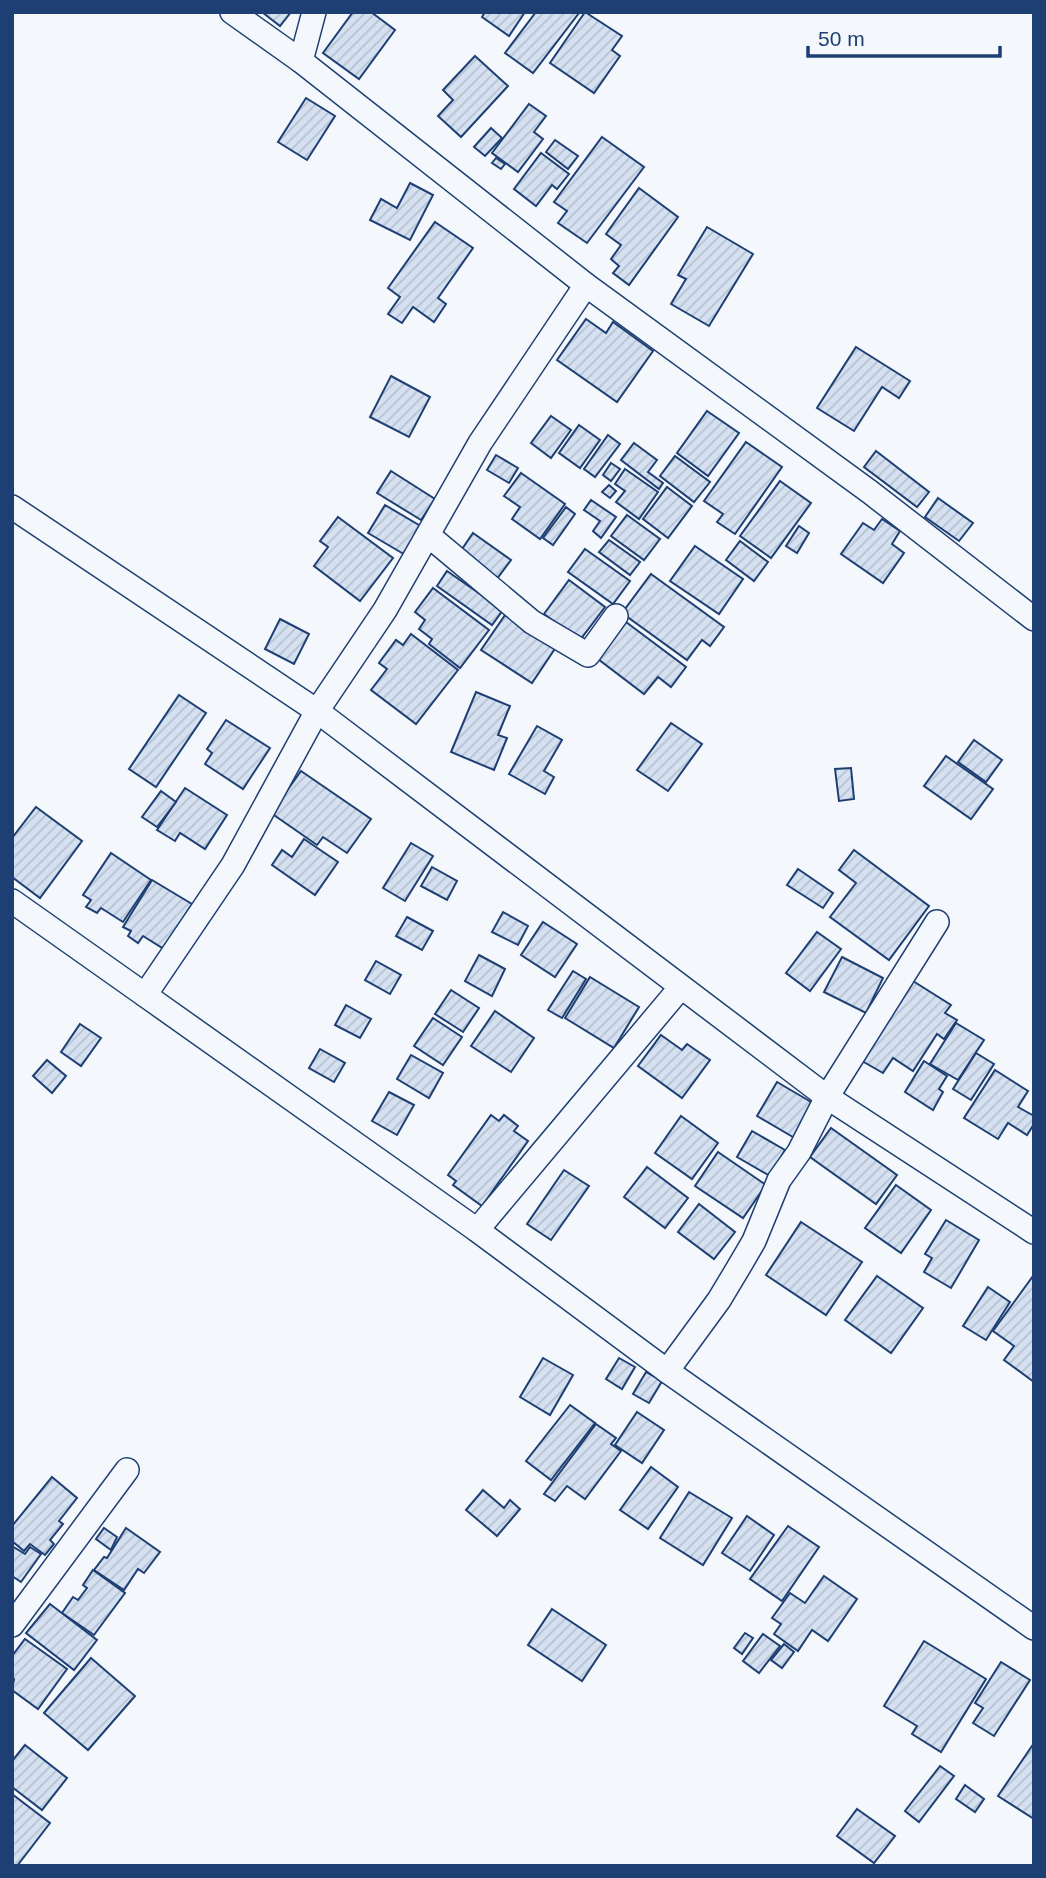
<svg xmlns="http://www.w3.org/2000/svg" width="1046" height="1878" font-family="Helvetica,sans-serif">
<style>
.building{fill:url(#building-hatch);stroke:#1d3f73;stroke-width:2}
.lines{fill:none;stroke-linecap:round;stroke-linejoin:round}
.minor-casing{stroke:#1d3f73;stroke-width:26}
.minor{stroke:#f4f7fb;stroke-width:23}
</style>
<defs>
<pattern id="building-hatch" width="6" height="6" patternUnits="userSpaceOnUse" patternTransform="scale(1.75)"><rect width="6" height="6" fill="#d5e0f0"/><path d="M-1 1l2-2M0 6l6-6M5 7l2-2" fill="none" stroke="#b6c1d1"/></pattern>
</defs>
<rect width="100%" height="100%" fill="#f4f7fb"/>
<g class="building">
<path d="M262 12H291L280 26Z"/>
<path d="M353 12H371L395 30 359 79 323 53Z"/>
<path d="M485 12H525L509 36 482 17Z"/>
<path d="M536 12 579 13 533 73 505 53Z"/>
<path d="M585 12 622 36 612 50 620 56 594 93 550 63Z"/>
<path d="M475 56 508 86 461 137 438 116 453 100 443 90Z"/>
<path d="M306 98 335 116 307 160 278 142Z"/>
<path d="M529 104 546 116 534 132 543 139 518 172 492 153Z"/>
<path d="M491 128 502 138 485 156 474 147Z"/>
<path d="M602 137 644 167 587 243 558 223 567 211 554 202Z"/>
<path d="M555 140 578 156 568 169 546 152Z"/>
<path d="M541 153 569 174 557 189 552 185 536 206 514 189Z"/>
<path d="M496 158 505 164 501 169 492 163Z"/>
<path d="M410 183 433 195 410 240 370 220 381 199 397 208Z"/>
<path d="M639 188 678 217 629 285 613 273 619 266 611 259 621 245 606 234Z"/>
<path d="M435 222 473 248 438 298 446 304 434 322 413 307 402 323 388 314 400 297 388 288Z"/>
<path d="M707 227 753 254 709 326 671 304 686 279 678 275Z"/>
<path d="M586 319 606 333 613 322 653 351 617 402 557 360Z"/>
<path d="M856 347 910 381 899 398 882 387 854 431 817 408Z"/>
<path d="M391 376 430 397 409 437 370 417Z"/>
<path d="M707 411 739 433 708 476 677 453Z"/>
<path d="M551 416 571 430 551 458 531 443Z"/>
<path d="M579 425 600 440 580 468 559 453Z"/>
<path d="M608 435 620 444 595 477 584 469Z"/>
<path d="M746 442 782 467 735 534 717 522 723 514 704 501Z"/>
<path d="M634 443 657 460 648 472 663 483 659 489 621 460Z"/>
<path d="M876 451 929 492 917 507 864 467Z"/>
<path d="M496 455 518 468 509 483 487 470Z"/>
<path d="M675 456 710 482 694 502 660 476Z"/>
<path d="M611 463 620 469 611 481 603 475Z"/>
<path d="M625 469 658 492 639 519 616 502 625 491 615 484Z"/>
<path d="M391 471 435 499 421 520 377 493Z"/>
<path d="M521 473 565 504 540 539 512 519 520 507 504 496Z"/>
<path d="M780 481 811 503 771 558 740 536Z"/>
<path d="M609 485 616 491 610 498 602 492Z"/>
<path d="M667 487 692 506 668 538 643 519Z"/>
<path d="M938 498 973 523 959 541 925 517Z"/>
<path d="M591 500 616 517 601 538 593 531 600 521 584 510Z"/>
<path d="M385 505 424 528 407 556 368 533Z"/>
<path d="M566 507 575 514 553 545 543 538Z"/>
<path d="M627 515 660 539 644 560 611 536Z"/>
<path d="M338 517 393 558 360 601 314 566 328 547 320 541Z"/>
<path d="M882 519 900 531 892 544 904 553 883 583 841 554 863 523 874 530Z"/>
<path d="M799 526 809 533 797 553 786 546Z"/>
<path d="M473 533 511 560 493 584 456 558Z"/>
<path d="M609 540 640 562 630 575 599 552Z"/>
<path d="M740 541 768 562 754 581 726 560Z"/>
<path d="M695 546 743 579 719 614 670 581Z"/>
<path d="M585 549 630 581 613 604 568 572Z"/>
<path d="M447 571 503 610 492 625 437 586Z"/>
<path d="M651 574 724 627 710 646 702 640 687 660 622 613Z"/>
<path d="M569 580 605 607 580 640 544 614Z"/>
<path d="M433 588 489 630 460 668 429 644 432 639 419 629 425 620 415 612Z"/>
<path d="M505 615 556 647 532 683 481 650Z"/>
<path d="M280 619 309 634 294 664 265 649Z"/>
<path d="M626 622 686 667 671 687 658 677 644 694 598 659Z"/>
<path d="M411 634 458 670 416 724 371 690 387 669 379 663 396 640 403 645Z"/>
<path d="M476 692 510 706 498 735 507 738 494 770 451 752Z"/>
<path d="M179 695 206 713 156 787 129 769Z"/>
<path d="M226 720 270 748 243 789 205 764 212 753 207 749Z"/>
<path d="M671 723 702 744 668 791 637 770Z"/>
<path d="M537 726 562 740 544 771 554 777 545 794 509 774Z"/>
<path d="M974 740 1002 760 986 782 958 762Z"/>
<path d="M946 756 993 789 971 819 924 786Z"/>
<path d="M851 768 854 799 839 801 835 769Z"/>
<path d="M301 771 371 819 347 853 323 837 317 845 271 813Z"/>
<path d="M185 788 227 815 205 849 180 833 175 841 157 830Z"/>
<path d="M161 791 176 802 157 827 142 817Z"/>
<path d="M36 807 82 841 40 898 12 877V838Z"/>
<path d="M304 839 338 862 315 895 272 865 282 850 292 857Z"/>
<path d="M411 843 433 856 405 901 383 888Z"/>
<path d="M854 850 929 906 889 960 830 917 856 883 839 870Z"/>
<path d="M111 853 151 880 123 922 101 908 97 913 86 907 91 900 83 895Z"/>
<path d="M432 867 457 881 447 900 421 886Z"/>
<path d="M798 869 833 893 823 908 787 885Z"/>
<path d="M152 880 192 904 164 949 143 936 138 943 128 936 131 931 123 927Z"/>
<path d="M503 912 528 926 518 945 492 932Z"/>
<path d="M407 917 433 931 422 950 396 936Z"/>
<path d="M543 922 577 944 555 977 521 955Z"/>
<path d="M817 932 841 949 810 991 786 973Z"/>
<path d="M479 955 505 969 492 996 465 981Z"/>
<path d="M842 957 883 978 866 1013 824 992Z"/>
<path d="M376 961 401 975 390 994 365 980Z"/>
<path d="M573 971 586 979 562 1018 548 1010Z"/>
<path d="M590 977 639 1007 614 1048 565 1018Z"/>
<path d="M913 981 951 1005 945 1013 957 1020 944 1039 937 1034 913 1071 893 1058 883 1073 862 1061Z"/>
<path d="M451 990 479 1008 463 1032 435 1014Z"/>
<path d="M346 1005 371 1019 360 1038 335 1025Z"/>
<path d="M495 1011 534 1038 511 1072 471 1046Z"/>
<path d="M433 1018 462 1037 443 1065 414 1046Z"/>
<path d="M956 1023 984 1040 958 1080 930 1064Z"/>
<path d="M80 1024 101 1038 81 1066 61 1052Z"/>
<path d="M661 1035 682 1050 687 1044 710 1060 682 1098 638 1066Z"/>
<path d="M320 1049 345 1063 334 1082 309 1068Z"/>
<path d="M976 1053 994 1064 971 1100 953 1089Z"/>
<path d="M411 1055 443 1073 429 1098 397 1079Z"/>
<path d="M47 1060 66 1076 52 1093 33 1076Z"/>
<path d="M924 1061 947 1076 939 1089 943 1092 933 1110 905 1092Z"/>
<path d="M995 1070 1028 1091 1018 1107 1034 1116V1124L1027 1135 1008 1123 998 1139 964 1118Z"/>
<path d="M777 1082 818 1106 798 1140 757 1116Z"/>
<path d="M389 1092 414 1105 397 1135 372 1121Z"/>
<path d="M491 1115 499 1121 504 1115 518 1126 514 1131 528 1141 482 1206 453 1185 456 1181 448 1175Z"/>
<path d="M681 1116 718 1143 692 1179 655 1153Z"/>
<path d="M831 1128 897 1175 876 1204 810 1157Z"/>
<path d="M752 1131 785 1150 770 1176 737 1157Z"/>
<path d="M718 1152 766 1185 743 1218 695 1186Z"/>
<path d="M647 1167 688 1198 665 1228 624 1197Z"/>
<path d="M564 1170 589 1186 551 1240 527 1224Z"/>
<path d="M896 1185 931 1210 901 1253 865 1228Z"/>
<path d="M699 1204 735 1232 714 1259 678 1232Z"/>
<path d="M946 1220 979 1240 951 1288 924 1272 932 1258 925 1254Z"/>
<path d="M801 1222 862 1262 826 1315 766 1275Z"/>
<path d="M877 1276 923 1308 891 1353 845 1320Z"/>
<path d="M1033 1276 1034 1277V1382L1004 1360 1014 1346 993 1331Z"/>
<path d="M988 1287 1010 1302 986 1340 963 1326Z"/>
<path d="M543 1358 573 1375 550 1415 520 1397Z"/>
<path d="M619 1358 635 1367 622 1389 606 1379Z"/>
<path d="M646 1372 662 1381 649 1403 633 1394Z"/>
<path d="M570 1405 595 1423 551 1480 526 1461Z"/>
<path d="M637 1412 664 1430 642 1463 615 1445Z"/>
<path d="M596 1424 616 1438 611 1444 621 1451 585 1499 567 1486 555 1501 544 1494Z"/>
<path d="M651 1467 678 1487 648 1529 620 1510Z"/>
<path d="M52 1477 77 1498 59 1521 63 1524 50 1540 54 1544 45 1555 30 1544 24 1551 12 1541V1526Z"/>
<path d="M483 1490 504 1508 510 1500 520 1509 497 1536 466 1510Z"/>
<path d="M689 1492 732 1518 703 1565 660 1538Z"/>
<path d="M747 1516 774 1535 750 1571 722 1553Z"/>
<path d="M788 1526 819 1547 782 1601 750 1579Z"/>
<path d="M104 1528 117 1537 111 1550 96 1539Z"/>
<path d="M126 1528 160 1552 144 1573 138 1569 124 1590 94 1570 104 1557 107 1558Z"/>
<path d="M12 1546 25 1554 30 1547 41 1554 21 1582 12 1576Z"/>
<path d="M93 1570 125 1593 94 1635 62 1613 73 1597 78 1600 87 1588 83 1585Z"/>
<path d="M824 1576 857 1599 828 1641 812 1630 798 1651 774 1634 781 1624 772 1618 790 1593 805 1603Z"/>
<path d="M50 1604 97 1640 74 1670 26 1633Z"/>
<path d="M552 1609 606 1645 582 1681 528 1645Z"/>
<path d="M745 1633 753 1638 742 1654 734 1648Z"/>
<path d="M763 1634 780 1646 759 1673 743 1661Z"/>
<path d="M25 1639 67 1669 38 1709 12 1690 14 1679 12 1677V1656Z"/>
<path d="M924 1641 986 1679 941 1752 912 1734 917 1726 884 1706Z"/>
<path d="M784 1644 794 1652 782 1668 771 1660Z"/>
<path d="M91 1658 135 1696 88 1750 44 1713Z"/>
<path d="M1001 1662 1030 1680 994 1736 973 1723 983 1708 975 1703Z"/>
<path d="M1034 1743V1819L998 1796Z"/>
<path d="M25 1745 67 1778 42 1810 12 1787V1761Z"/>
<path d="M940 1766 954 1776 919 1822 905 1811Z"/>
<path d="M965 1785 984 1799 975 1812 956 1799Z"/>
<path d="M12 1794 50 1823 17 1866H12Z"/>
<path d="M857 1809 895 1836 874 1863 837 1836Z"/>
</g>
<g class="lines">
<defs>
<g id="minor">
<path d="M232 12 301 61"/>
<path d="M314 12 301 61 586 285 870 492 1034 619"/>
<path d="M586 285 480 443 385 610 317 711 233 865 145 995 477 1230 667 1371 1034 1628"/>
<path d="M12 507 317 711 827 1097 1034 1232"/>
<path d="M428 535 532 622 588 655 616 616"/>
<path d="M12 901 145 995"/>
<path d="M477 1230 681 987"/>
<path d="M667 1371 719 1300 740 1265 754 1241 779 1180 799 1152 827 1097 937 922"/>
<path d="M12 1625 127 1470"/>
</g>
</defs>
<use href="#minor" class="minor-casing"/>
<use href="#minor" class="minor"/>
</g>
<rect width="1046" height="1878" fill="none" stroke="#1d3f73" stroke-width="28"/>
<path d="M808 46v10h192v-10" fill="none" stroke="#1d3f73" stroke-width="3.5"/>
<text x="818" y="46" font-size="21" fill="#1d3f73" stroke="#f4f7fb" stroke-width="5" paint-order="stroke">50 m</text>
</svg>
